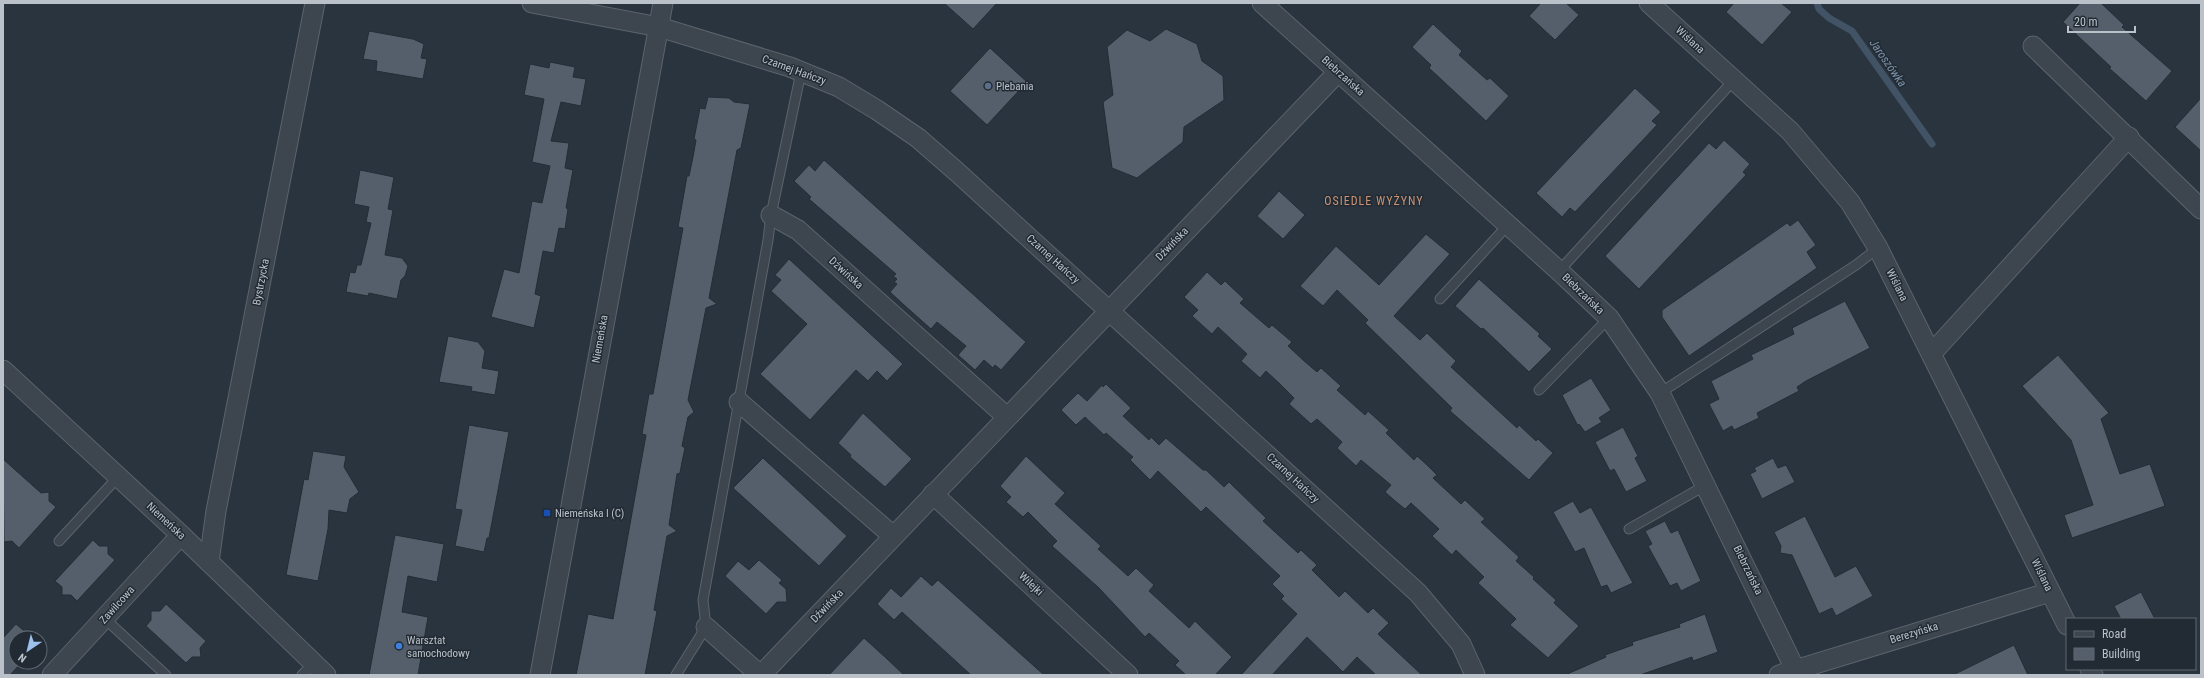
<svg xmlns="http://www.w3.org/2000/svg" width="2204" height="678" font-family="'Roboto Condensed',sans-serif">
<style>
.lines{fill:none;stroke-linecap:round;stroke-linejoin:round}
.stream{stroke:#415365;stroke-width:7}
.building{fill:#555f6b;stroke:#242d36}
.lane-casing{stroke:#5b646c;stroke-width:11}
.street-casing{stroke:#5b646c;stroke-width:21}
.lane{stroke:#3d464e;stroke-width:9}
.street{stroke:#3d464e;stroke-width:19}
.service-dot{fill:#5c6f8a;stroke:#222b34;stroke-width:1.5}
.transit-dot{fill:#1a4fb4;stroke:#222b34;stroke-width:1.5}
.shop-dot{fill:#3f7fe0;stroke:#222b34;stroke-width:1.5}
.labels{text-anchor:middle;dominant-baseline:central;stroke-width:3;stroke-linejoin:round;paint-order:stroke}
.street-label{font-size:11px;fill:#bac1c9;stroke:#222b34}
.poi-label{font-size:11px;fill:#bac1c9;stroke:#222b34;text-anchor:start}
.water-label{font-size:12px;font-style:italic;fill:#7e93a8;stroke:#222b34}
.neighbourhood-label{font-size:12px;letter-spacing:1px;fill:#c99275;stroke:#222b34}
</style>
<rect width="100%" height="100%" fill="#29343e"/>
<g class="lines">
<path class="stream" d="M1817 3 1819 9 1829 18 1852 31 1932 144"/>
</g>
<g class="building">
<path d="M944 3H997L973 29Z"/>
<path d="M1541 3H1566L1579 15 1555 40 1529 16Z"/>
<path d="M1734 3H1781L1792 12 1762 45 1726 12Z"/>
<path d="M2080 3H2101L2124 25 2122 27 2172 71 2146 101 2109 68 2111 67 2063 22Z"/>
<path d="M1433 24 1462 51 1459 55 1487 80 1490 78 1509 96 1486 121 1429 68 1431 65 1412 47Z"/>
<path d="M1166 29 1197 44 1202 61 1223 76 1224 100 1184 127 1183 142 1137 178 1112 168 1103 102 1113 95 1107 47 1127 30 1150 41Z"/>
<path d="M369 31 413 39 424 44 421 58 427 59 423 79 376 71 377 61 363 59Z"/>
<path d="M990 48 1027 82 987 125 950 91Z"/>
<path d="M550 62 575 67 573 77 586 79 581 106 561 102 551 141 569 143 565 168 573 170 566 208 568 209 565 229 559 228 554 253 543 251 535 294 541 296 534 328 491 317 504 269 519 273 532 201 542 203 550 166 532 162 544 99 524 95 530 64 549 68Z"/>
<path d="M1635 88 1661 112 1652 121 1657 125 1575 212 1570 208 1562 217 1536 193Z"/>
<path d="M708 97 729 98 734 102 750 104 741 148 737 150 709 298 717 304 706 308 688 400 694 412 688 417 682 446 685 448 682 462 680 473 677 474 669 525 677 531 667 536 654 610 657 611 645 675H576L588 614 613 619 646 435 642 434 649 394H653L683 228 678 227 687 176H689L693 157 696 140 694 139 700 108 705 109Z"/>
<path d="M2201 98V151L2175 127Z"/>
<path d="M1724 140 1750 164 1743 172 1746 175 1639 289 1605 256 1709 143 1716 149Z"/>
<path d="M824 160 1026 342 1001 370 995 365 993 368 984 360 975 370 958 355 966 346 937 322 931 329 904 305 890 292 897 284 894 282 897 279 893 276 896 274 809 199 811 197 794 181 809 165 815 171Z"/>
<path d="M360 170 394 177 388 209 393 210 385 255 402 258 408 266 405 276 401 280 397 299 369 293 368 296 346 292 350 272 355 273 357 265H361L371 223 366 222 369 207 354 204Z"/>
<path d="M1279 191 1305 215 1283 239 1257 216Z"/>
<path d="M1798 220 1816 245 1807 252 1817 268 1689 356 1662 317V310L1787 223 1790 226Z"/>
<path d="M1426 234 1450 254 1394 316 1420 340 1427 333 1456 361 1451 367 1517 428 1519 425 1536 441 1538 439 1553 453 1529 480 1450 411 1452 408 1365 323 1368 320 1337 290 1323 306 1300 286 1336 246 1379 285Z"/>
<path d="M789 259 903 364 887 381 877 371 868 381 856 370 810 420 760 374 807 324 771 291 781 280 775 275Z"/>
<path d="M1207 272 1221 285 1225 281 1244 299 1240 303 1255 316 1269 328 1272 325 1292 342 1288 346 1303 360 1317 372 1321 368 1341 386 1337 390 1365 415 1368 411 1389 430 1386 433 1414 460 1417 456 1427 465 1437 475 1433 478 1461 504 1465 500 1485 519 1481 522 1519 557 1516 561 1534 577 1533 579 1556 600 1554 603 1579 626 1548 658 1510 625 1516 619 1478 583 1484 577 1456 550 1452 555 1432 536 1439 529 1411 503 1405 509 1394 500 1385 492 1391 485 1361 460 1356 466 1337 448 1342 442 1317 419 1311 424 1289 404 1294 398 1280 384 1266 371 1260 378 1241 361 1247 354 1218 327 1212 334 1192 316 1198 310 1184 297Z"/>
<path d="M1479 279 1540 334 1538 336 1552 349 1529 372 1483 328 1481 329 1455 306Z"/>
<path d="M1845 301 1870 348 1806 381 1797 387 1799 391 1757 413 1759 418 1734 430 1732 426 1723 431 1709 404 1719 399 1711 381 1753 359 1751 355 1794 334 1792 328Z"/>
<path d="M448 336 478 342 485 351 482 368 499 371 495 395 471 391 472 387 439 382Z"/>
<path d="M2058 355 2109 413 2101 419 2120 474 2150 464 2165 506 2072 538 2064 515 2093 505 2071 440 2022 386Z"/>
<path d="M1591 378 1611 410 1599 418 1602 422 1585 432 1579 424 1578 426 1562 395Z"/>
<path d="M1106 384 1131 408 1123 416 1149 440 1151 437 1159 445 1166 438 1203 470H1206L1224 487 1229 482 1266 518 1263 521 1298 553 1301 550 1317 565 1312 570 1339 597 1345 591 1368 613 1373 608 1389 623 1378 634 1422 675H1376L1357 657 1343 672 1307 637 1272 675H1241L1297 614 1281 599 1284 596 1272 584 1280 576 1206 507 1201 512 1158 471 1150 480 1130 460 1133 457 1106 433 1104 435 1085 417 1076 425 1061 410 1078 393 1087 401 1102 385 1103 387Z"/>
<path d="M863 413 912 459 885 487 850 457 851 455 838 443Z"/>
<path d="M469 425 509 432 489 538H487L484 552 455 546 462 510 455 509Z"/>
<path d="M1623 427 1638 456 1635 458 1647 481 1626 492 1614 469 1610 471 1595 442Z"/>
<path d="M313 451 346 456 344 467 359 492 350 499 347 513 329 510 328 529 318 581 286 575 304 479 308 480Z"/>
<path d="M1026 456 1065 493 1055 504 1101 546 1098 549 1128 576 1136 568 1154 585 1149 591 1189 628 1195 621 1232 657 1215 675H1186L1175 665 1179 661 1149 633 1145 637 1099 588 1052 546 1057 541 1028 512 1023 517 1006 502 1011 497 1000 486Z"/>
<path d="M763 458 847 536 819 566 733 488Z"/>
<path d="M1773 458 1778 468 1786 465 1795 482 1762 499 1750 474 1756 471 1754 468Z"/>
<path d="M3 459 41 493 49 492V501L56 507 19 548 12 541 4 542Z"/>
<path d="M1573 501 1580 513 1591 507 1633 583 1611 593 1607 585 1601 587 1584 548 1575 552 1553 512Z"/>
<path d="M1805 516 1835 577 1856 566 1873 596 1836 616 1832 608 1819 614 1792 555 1780 553 1781 546 1774 532Z"/>
<path d="M1665 521 1671 533 1678 530 1701 581 1681 591 1677 583 1670 586 1648 546 1652 544 1645 531Z"/>
<path d="M395 535 444 544 437 582 408 576 402 612 428 617 418 675H369Z"/>
<path d="M93 540 99 546H108V554L115 560 77 601 71 595H62V587L55 581Z"/>
<path d="M759 560 782 580 779 583 786 589 787 602H777L766 614 725 576 738 561 749 570Z"/>
<path d="M921 576 932 586 938 580 1044 675H971L902 612 894 620 877 604 891 588 901 597Z"/>
<path d="M2141 592 2155 619H2121L2114 606Z"/>
<path d="M166 604 206 641 200 648 201 657H192L186 663 146 626 151 620V611H160Z"/>
<path d="M1705 614 1718 652 1693 661 1692 657 1640 675H1565L1606 657 1605 655 1633 645 1632 642 1680 627 1679 624Z"/>
<path d="M16 624 23 630H31V638H16V662H22L10 675H3V638Z"/>
<path d="M864 638 886 658 904 675H829Z"/>
<path d="M2014 645 2028 675H1953Z"/>
</g>
<g class="lines">
<defs>
<g id="lane">
<path d="M1559 271 1734 80"/>
<path d="M1440 299 1508 225"/>
<path d="M1539 390 1609 318"/>
<path d="M1660 393 1856 265 1878 248"/>
<path d="M1629 529 1706 485"/>
<path d="M59 541 118 477"/>
<path d="M104 618 166 675"/>
<path d="M302 675 313 664"/>
<path d="M676 675 706 627 703 600 768 240 771 215 801 72"/>
</g>
<g id="street">
<path d="M532 3 659 27 790 67 839 87 877 110 918 138 957 172 1418 593 1461 644 1475 675"/>
<path d="M1262 3 1559 271 1609 318 1660 393 1795 669"/>
<path d="M1649 3 1790 131 1850 202 1878 248 2067 625"/>
<path d="M2033 46 2201 209"/>
<path d="M771 215 798 230 1007 417"/>
<path d="M1932 353 2129 137"/>
<path d="M3 370 181 535 326 675"/>
<path d="M739 402 893 536"/>
<path d="M933 494 1128 675"/>
<path d="M209 562 216 511 315 3"/>
<path d="M706 627 760 675"/>
<path d="M2090 669 2093 675"/>
<path d="M52 675 181 535"/>
<path d="M540 675 663 3"/>
<path d="M761 675 1338 72"/>
<path d="M1779 675 2050 592"/>
</g>
</defs>
<use href="#lane" class="lane-casing"/>
<use href="#street" class="street-casing"/>
<use href="#lane" class="lane"/>
<use href="#street" class="street"/>
</g>
<circle class="service-dot" cx="988" cy="86" r="4"/>
<rect class="transit-dot" x="543" y="509" width="8" height="8" rx="2"/>
<circle class="shop-dot" cx="399" cy="646" r="4"/>
<g class="labels">
<g class="street-label">
<text transform="translate(1690 40) rotate(42)">Wiślana</text>
<text transform="translate(794 70) rotate(20)">Czarnej Hańczy</text>
<text transform="translate(1343 76) rotate(42)">Biebrzańska</text>
<text transform="translate(1172 244) rotate(-46)">Dźwińska</text>
<text transform="translate(1053 259) rotate(42)">Czarnej Hańczy</text>
<text transform="translate(846 273) rotate(42)">Dźwińska</text>
<text transform="translate(261 282) rotate(-79)">Bystrzycka</text>
<text transform="translate(1897 285) rotate(63)">Wiślana</text>
<text transform="translate(1583 294) rotate(44)">Biebrzańska</text>
<text transform="translate(600 339) rotate(-80)">Niemeńska</text>
<text transform="translate(1293 478) rotate(43)">Czarnej Hańczy</text>
<text transform="translate(166 521) rotate(43)">Niemeńska</text>
<text transform="translate(1748 570) rotate(64)">Biebrzańska</text>
<text transform="translate(2042 575) rotate(64)">Wiślana</text>
<text transform="translate(1031 584) rotate(43)">Wilejki</text>
<text transform="translate(117 605) rotate(-48)">Zawilcowa</text>
<text transform="translate(827 606) rotate(-46)">Dźwińska</text>
<text transform="translate(1914 633) rotate(-17)">Berezyńska</text>
</g>
<g class="poi-label">
<text x="996" y="86">Plebania</text>
<text x="555" y="513">Niemeńska I (C)</text>
<text x="407" y="640">Warsztat<tspan x="407" dy="13">samochodowy</tspan></text>
</g>
<g class="water-label">
<text transform="translate(1888 63) rotate(55)">Jaroszówka</text>
</g>
<g class="neighbourhood-label">
<text x="1374" y="201">OSIEDLE WYŻYNY</text>
</g>
</g>
<rect width="2204" height="678" fill="none" stroke="#bac1c9" stroke-width="8"/>
<rect x="2066" y="618" width="130" height="52" fill="#222b34" stroke="#5f6770"/>
<rect x="2074" y="631" width="20" height="6" fill="#3d464e" stroke="#5f6770"/>
<text x="2102" y="638" font-size="12" fill="#bac1c9">Road</text>
<rect x="2074" y="648" width="20" height="12" fill="#555f6b" stroke="#5f6770"/>
<text x="2102" y="658" font-size="12" fill="#bac1c9">Building</text>
<g transform="translate(28 650) rotate(215)"><circle r="19" fill="#222b34" stroke="#5f6770"/>
<path d="M0-3L7 15L0 10L-7 15Z" fill="#9cc1ec"/>
<text y="-6" font-size="11" font-weight="bold" text-anchor="middle" fill="#bac1c9">N</text>
</g>
<path d="M2068 26v6h67v-6" fill="none" stroke="#bac1c9" stroke-width="2"/>
<text x="2074" y="26" font-size="12" fill="#bac1c9" stroke="#222b34" stroke-width="3" paint-order="stroke">20 m</text>
</svg>
